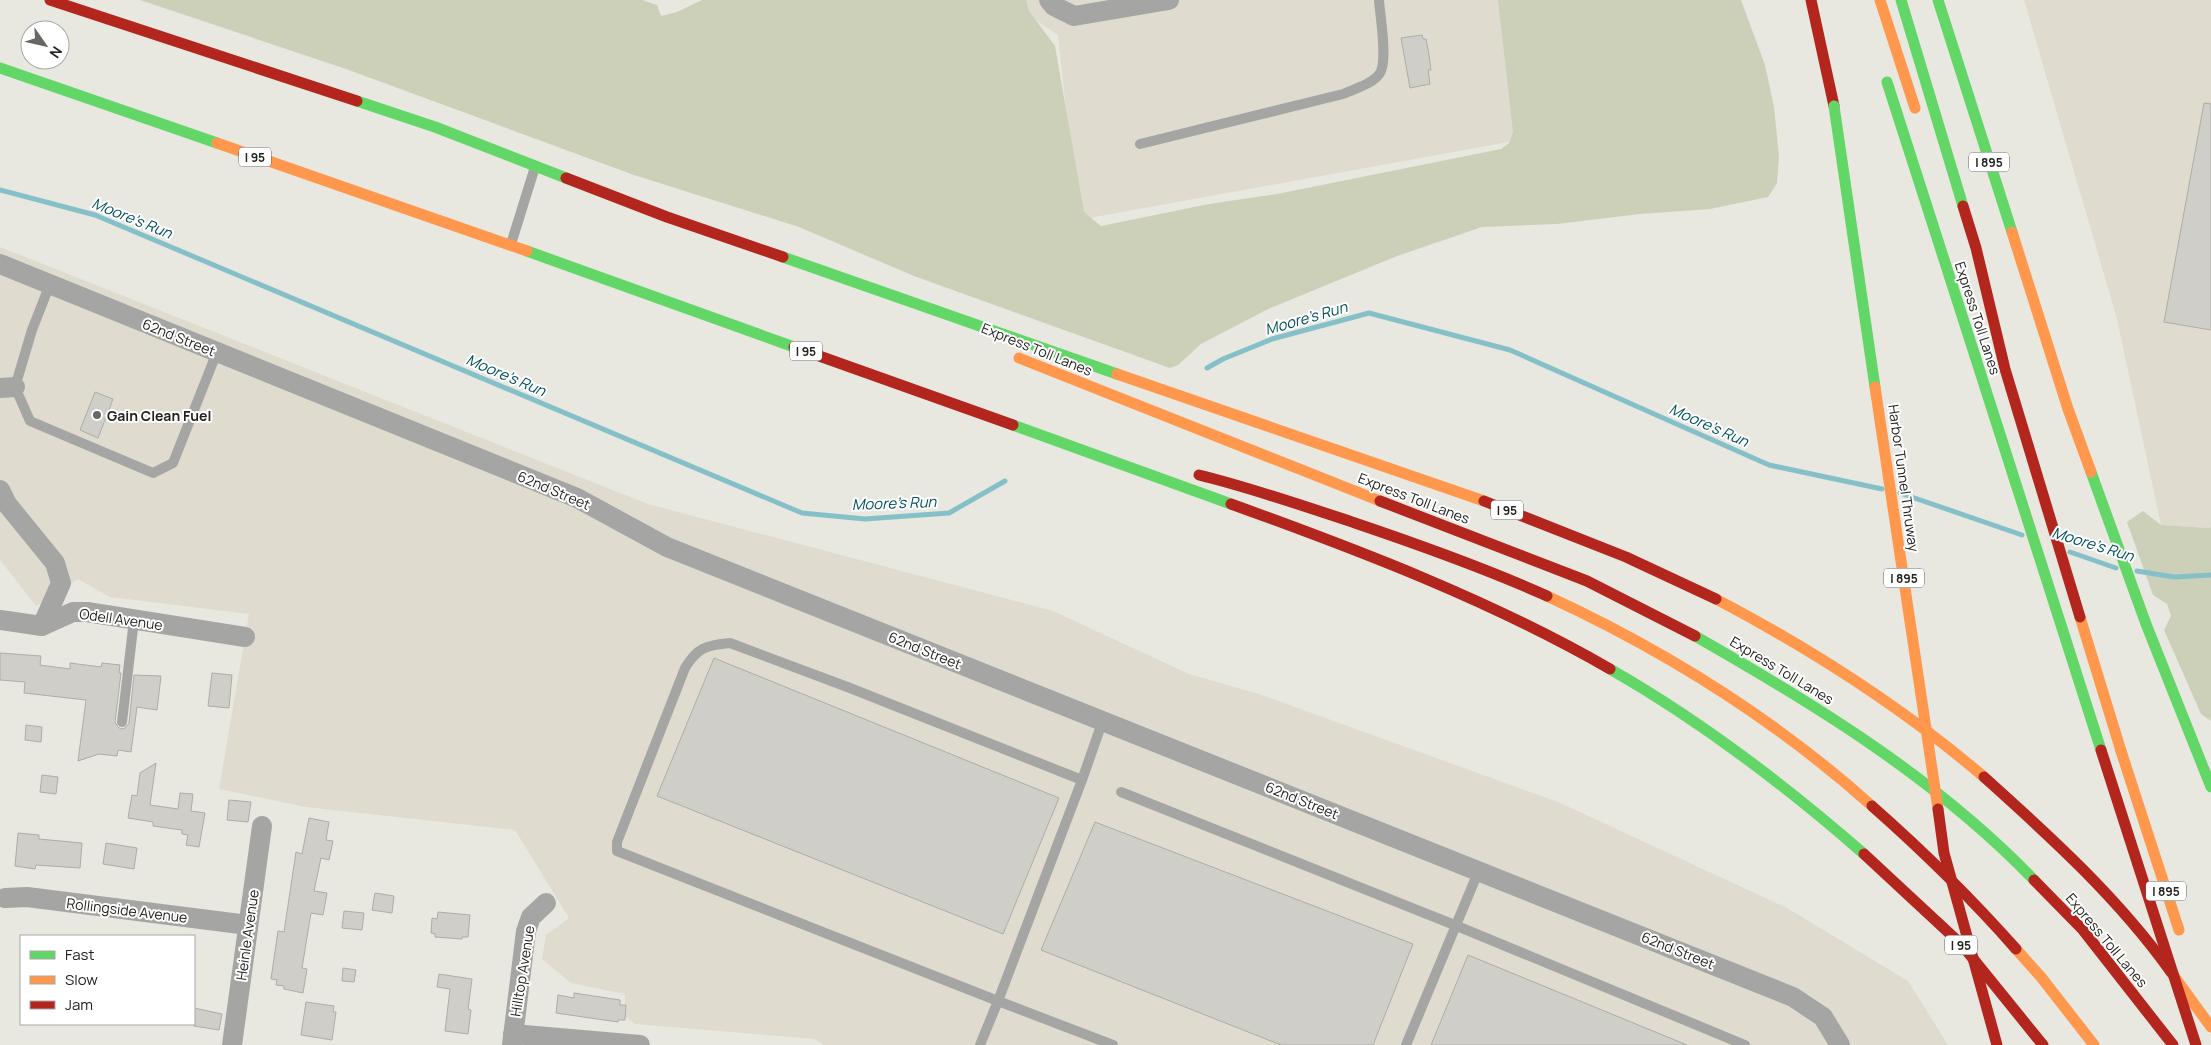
<svg xmlns="http://www.w3.org/2000/svg" width="2211" height="1045" font-family="Manrope,sans-serif">
<rect width="100%" height="100%" fill="#e8e7e0"/>
<g fill="#dfdccf">
<path d="M1022,0H1736L1514,141L1078,220L1058,35L1027,14Z"/>
<path d="M2024,0H2211V526L2209,528L2161,525L2117,319Z"/>
<path d="M0,247L648,504L1053,611L1189,674L1259,694L1558,802L1787,908L1908,981L1948,1045H824L814,1039L635,1024L625,1016V994L571,983L542,959L546,935L569,918L515,830L306,807L219,789L249,614L110,597L78,579L36,606L0,560Z"/>
</g>
<g fill="#ccd0b8">
<path d="M140,0H642L657,5L661,16L677,12L702,0H1026L1029,11L1055,46L1084,212L1101,226L1209,204L1277,194L1501,149L1509,143L1513,132L1498,0H1741L1765,65L1774,107L1779,157L1777,183L1768,197L1710,209L1640,214L1557,224L1482,227L1397,256L1266,310L1201,344L1178,365L1170,368L914,276L799,227L634,175L346,69Z"/>
<path d="M2143,511L2161,525L2209,528L2211,526V721L2201,714L2164,630L2171,616L2167,604L2153,595L2127,522Z"/>
</g>
<g fill="none" stroke-linecap="round" stroke-linejoin="round">
<g stroke="#85c0c8" stroke-width="5">
<path d="M0,190L95,215L802,513L865,519L949,513L1005,481"/>
<path d="M1207,368L1223,359L1272,339L1369,313L1510,350L1769,465L1882,489"/>
<path d="M1900,493L2022,535"/>
<path d="M2070,552L2116,568"/>
<path d="M2137,571L2174,577L2211,575"/>
</g>
</g>
<g fill="#cfcec9" stroke="#adaca6">
<path d="M1422,35L1423,39H1426L1429,55L1431,70H1428L1430,84L1410,88L1401,38Z"/>
<path d="M2204,103L2211,104V330L2164,322Z"/>
<path d="M95,392L113,399L98,438L80,430Z"/>
<path d="M0,653L41,656L40,665L70,669V663L101,667L102,663L120,665L119,673H121L115,722L118,727L121,729L125,728L129,723L134,675L161,676L157,710L137,707L131,752L118,750L117,756L99,754L78,761L86,700L24,693L25,682L0,680Z"/>
<path d="M714,658L1059,798L1003,934L657,796Z"/>
<path d="M212,673L232,675L229,708L208,706Z"/>
<path d="M26,725L42,727L41,742L25,740Z"/>
<path d="M156,763L150,805L178,809L180,793L193,794L191,811L205,813L199,847L186,845L188,835L182,834V830L153,826V822L128,818L132,795L137,796L140,773Z"/>
<path d="M42,775L58,777L56,794L40,792Z"/>
<path d="M229,800L251,802L248,822L227,820Z"/>
<path d="M309,818L329,822L326,840L333,841L329,860L321,858L314,891L327,893L323,915L311,913L302,968L307,969L303,993L284,989V986L276,985L277,980L271,979L278,931L284,932L296,852L302,854Z"/>
<path d="M1095,822L1413,944L1373,1045H1281L1041,950Z"/>
<path d="M18,833L39,835V839L82,843L80,868L36,865L35,869L15,866Z"/>
<path d="M106,843L137,848L134,869L103,864Z"/>
<path d="M375,893L394,896L392,913L372,910Z"/>
<path d="M344,911L364,913L362,930L342,928Z"/>
<path d="M438,912L470,915L468,937H462V939L435,937V934L431,933L432,918L437,919Z"/>
<path d="M1468,955L1687,1045H1431Z"/>
<path d="M343,968L356,970L354,982L342,981Z"/>
<path d="M439,974L472,979L468,1009L471,1010L468,1034L445,1031L450,989L437,987Z"/>
<path d="M574,993L620,1000V1005H626L625,1020H618V1022L556,1013L558,995L574,998Z"/>
<path d="M306,1002L334,1006L333,1012H336L332,1040L301,1035Z"/>
<path d="M194,1008L222,1014L219,1030L194,1026Z"/>
</g>
<g fill="none" stroke-linecap="round" stroke-linejoin="round">
<g stroke="#a5a6a4" stroke-width="10">
<path d="M1140,144L1343,94C1354,89 1373,84 1380,73C1388,60 1380,16 1379,0"/>
<path d="M511,244L535,167"/>
<path d="M50,284L32,330L15,387L30,421L153,473L173,463L217,352"/>
<path d="M122,722L134,620"/>
<path d="M1082,780L850,688L730,643C706,645 697,648 685,668L617,842V851L998,1001L1082,780L1103,720"/>
<path d="M1121,792L1457,926L1745,1045"/>
<path d="M980,1045L998,1001L1113,1045"/>
<path d="M1406,1045L1479,870"/>
</g>
<g stroke="#a5a6a4" stroke-width="20">
<path d="M1049,0L1054,6L1074,16L1169,0"/>
<path d="M0,264L577,498L667,547L1793,997L1823,1017L1840,1045"/>
<path d="M0,388L15,387"/>
<path d="M0,490L7,504L55,563L61,583L42,626"/>
<path d="M0,620L42,626L73,612H87L245,637"/>
<path d="M5,898L27,897L248,925"/>
<path d="M513,1034L640,1045"/>
<path d="M232,1045L262,826"/>
<path d="M512,1045L526,931L531,917L546,903"/>
</g>
<g stroke="#63d668" stroke-width="11">
<path d="M1901,0L1963,206"/>
<path d="M1938,0L2012,232"/>
<path d="M0,68L217,143"/>
<path d="M1887,82L1975,356"/>
<path d="M357,101L435,127L566,178"/>
<path d="M527,251L794,347"/>
<path d="M783,257L1117,374"/>
<path d="M1013,425L1231,504"/>
<path d="M2091,472L2146,624L2211,787"/>
<path d="M1695,636C1816,705 1937,779 2034,880"/>
<path d="M1610,669C1701,721 1785,785 1864,854"/>
</g>
<g stroke="#ff974d" stroke-width="11">
<path d="M1880,0L1915,108"/>
<path d="M217,143L527,251"/>
<path d="M2012,232L2068,409L2091,472"/>
<path d="M1019,358L1380,501"/>
<path d="M1117,374L1484,501"/>
<path d="M1547,596C1664,650 1776,720 1872,806"/>
<path d="M1716,599C1811,649 1902,707 1984,777"/>
<path d="M2080,617L2121,751"/>
<path d="M2016,949L2041,977L2094,1045"/>
<path d="M2171,972L2211,1027"/>
</g>
<g stroke="#b3261e" stroke-width="11">
<path d="M50,0L357,101"/>
<path d="M1811,0L1834,106"/>
<path d="M566,178L667,217L783,257"/>
<path d="M1963,206L1976,248L2005,369L2080,617"/>
<path d="M794,347L1013,425"/>
<path d="M1199,475C1252,488 1304,506 1355,523C1420,545 1485,568 1547,596"/>
<path d="M1380,501L1587,581L1695,636"/>
<path d="M1484,501L1626,557L1716,599"/>
<path d="M1231,504C1361,551 1490,600 1610,669"/>
<path d="M1984,777C2051,837 2119,899 2171,972"/>
<path d="M1872,806C1923,851 1971,898 2016,949"/>
<path d="M1864,854L1962,945L2043,1045"/>
<path d="M2034,880L2083,930L2173,1045"/>
</g>
<g stroke="#63d668" stroke-width="11">
<path d="M1834,106L1875,387"/>
<path d="M1975,356L2101,750"/>
</g>
<g stroke="#ff974d" stroke-width="11">
<path d="M1875,387L1938,809"/>
<path d="M2121,751L2179,930"/>
</g>
<g stroke="#b3261e" stroke-width="11">
<path d="M2101,750L2196,1045"/>
<path d="M1938,809L1944,853L1997,1045"/>
</g>
</g>
<circle fill="#686762" stroke="#fff" stroke-width="2" cx="97" cy="415" r="5"/>
<g text-anchor="middle" dominant-baseline="central" stroke-width="4" stroke-linejoin="round" paint-order="stroke">
<g fill="#fff" stroke="#656462" stroke-width="1">
<rect x="239" y="147.5" width="32" height="19" rx="4"/>
<rect x="1969" y="152.5" width="40" height="19" rx="4"/>
<rect x="790" y="341.5" width="32" height="19" rx="4"/>
<rect x="1491" y="500.5" width="32" height="19" rx="4"/>
<rect x="1884" y="568.5" width="40" height="19" rx="4"/>
<rect x="2146" y="881.5" width="40" height="19" rx="4"/>
<rect x="1945" y="935.5" width="32" height="19" rx="4"/>
</g>
<g font-size="12" font-weight="bold" fill="#23221e">
<text x="255" y="157">I 95</text>
<text x="1989" y="162">I 895</text>
<text x="806" y="351">I 95</text>
<text x="1507" y="510">I 95</text>
<text x="1904" y="578">I 895</text>
<text x="2166" y="891">I 895</text>
<text x="1961" y="945">I 95</text>
</g>
<g font-size="14" fill="#23221e" stroke="#fff">
<text transform="translate(1978 318) rotate(72)">Express Toll Lanes</text>
<text transform="translate(179 337) rotate(22)">62nd Street</text>
<text transform="translate(1037 349) rotate(22)">Express Toll Lanes</text>
<text transform="translate(1904 478) rotate(82)">Harbor Tunnel Thruway</text>
<text transform="translate(554 490) rotate(23)">62nd Street</text>
<text transform="translate(1414 498) rotate(21)">Express Toll Lanes</text>
<text transform="translate(121 619) rotate(8)">Odell Avenue</text>
<text transform="translate(925 650) rotate(22)">62nd Street</text>
<text transform="translate(1782 670) rotate(31)">Express Toll Lanes</text>
<text transform="translate(1302 800) rotate(22)">62nd Street</text>
<text transform="translate(127 910) rotate(7)">Rollingside Avenue</text>
<text transform="translate(247 935) rotate(-82)">Heinle Avenue</text>
<text transform="translate(2107 940) rotate(50)">Express Toll Lanes</text>
<text transform="translate(1678 950) rotate(22)">62nd Street</text>
<text transform="translate(522 971) rotate(-81)">Hilltop Avenue</text>
</g>
<g font-size="14" font-weight="bold" fill="#23221e" stroke="#fff" text-anchor="start">
<text x="107" y="415">Gain Clean Fuel</text>
</g>
<g font-size="15" font-style="italic" fill="#01505b" stroke="#fff">
<text transform="translate(132 218) rotate(22)">Moore's Run</text>
<text transform="translate(1306 318) rotate(-16)">Moore's Run</text>
<text transform="translate(506 375) rotate(23)">Moore's Run</text>
<text transform="translate(1709 425) rotate(24)">Moore's Run</text>
<text transform="translate(894 503) rotate(-2)">Moore's Run</text>
<text transform="translate(2093 544) rotate(17)">Moore's Run</text>
</g>
</g>
<rect x="20" y="935" width="175" height="90" fill="#ffffff" stroke="#a7a7a5"/>
<rect x="30" y="951" width="25" height="8" fill="#63d668" stroke="#a7a7a5"/>
<text x="65" y="960" font-size="15" fill="#23221e">Fast</text>
<rect x="30" y="976" width="25" height="8" fill="#ff974d" stroke="#a7a7a5"/>
<text x="65" y="985" font-size="15" fill="#23221e">Slow</text>
<rect x="30" y="1001" width="25" height="8" fill="#b3261e" stroke="#a7a7a5"/>
<text x="65" y="1010" font-size="15" fill="#23221e">Jam</text>
<g transform="translate(45 45) rotate(124)"><circle r="24" fill="#ffffff" stroke="#a7a7a5"/>
<path d="M0-4L9 19L0 12L-9 19Z" fill="#686762"/>
<text y="-8" font-size="14" font-weight="bold" text-anchor="middle" fill="#23221e">N</text>
</g>
</svg>
